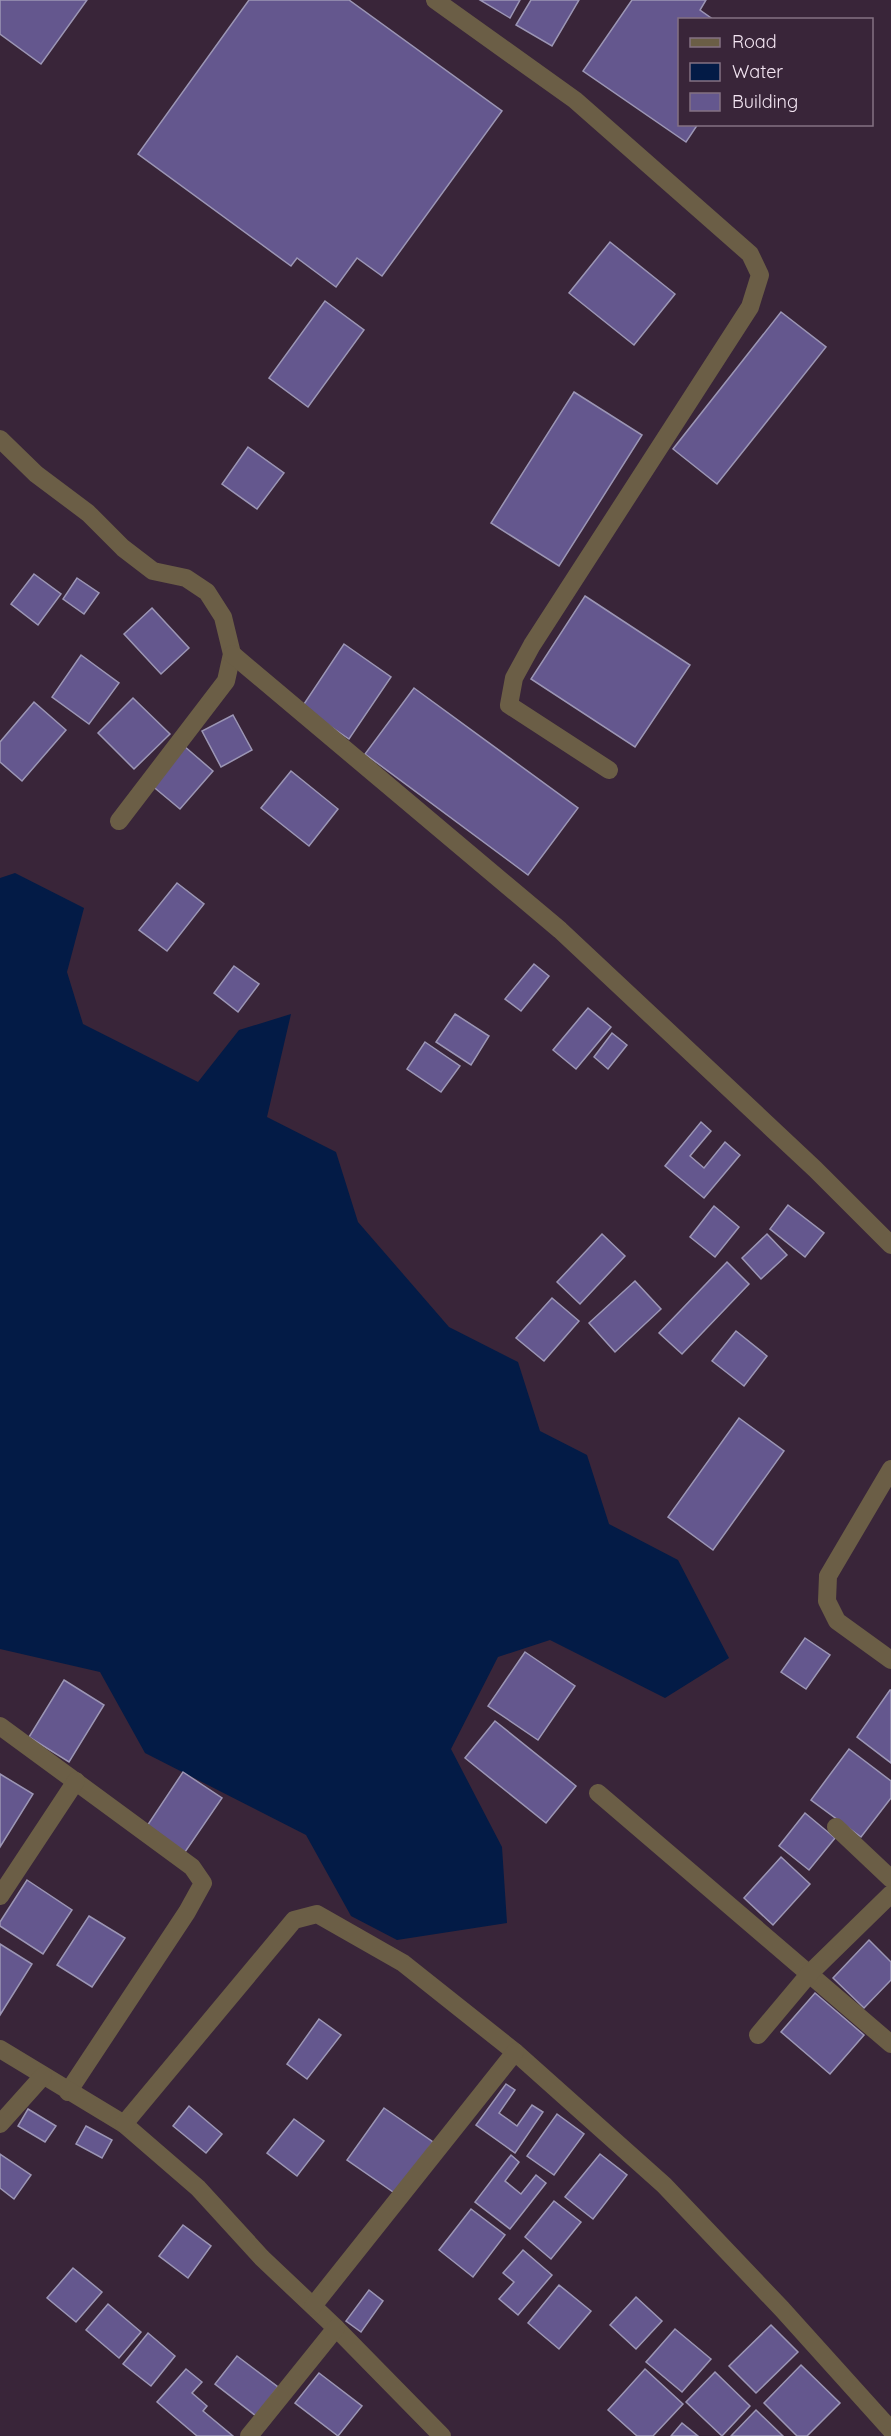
<svg xmlns="http://www.w3.org/2000/svg" width="891" height="2436" font-family="Quicksand,sans-serif">
<rect width="100%" height="100%" fill="#392539"/>
<path fill="#031b46" d="M15,873L84,908L67,972L83,1024L198,1082L239,1030L291,1014L267,1117L336,1152L358,1222L449,1327L518,1362L540,1431L587,1455L609,1524L678,1560L729,1658L665,1698L550,1640L498,1657L451,1749L502,1847L507,1923L397,1940L351,1916L306,1835L145,1753L100,1672L0,1649V878Z"/>
<g fill="#64578e" stroke="#9c96b5" stroke-width="1.5">
<path d="M0,0H87L41,64L0,34Z"/>
<path d="M249,0H349L502,111L382,276L357,258L336,287L297,258L291,266L138,154Z"/>
<path d="M480,0H520L510,18Z"/>
<path d="M531,0H579L552,46L516,25Z"/>
<path d="M632,0H706L700,10L714,20H680V124H698L686,142L583,71Z"/>
<path d="M610,242L675,294L634,345L569,293Z"/>
<path d="M325,301L364,330L308,407L269,378Z"/>
<path d="M781,312L826,347L717,484L673,449Z"/>
<path d="M574,392L642,435L559,566L491,523Z"/>
<path d="M248,447L284,473L257,509L222,484Z"/>
<path d="M34,574L61,594L38,625L11,604Z"/>
<path d="M77,578L99,593L84,614L63,599Z"/>
<path d="M585,596L690,665L635,747L531,679Z"/>
<path d="M152,608L189,648L161,674L124,634Z"/>
<path d="M344,644L391,677L349,739L302,707Z"/>
<path d="M81,655L119,683L89,724L52,697Z"/>
<path d="M414,688L578,808L528,875L365,754Z"/>
<path d="M133,698L170,734L134,769L98,733Z"/>
<path d="M34,702L66,730L22,781L0,762V742Z"/>
<path d="M233,715L252,750L221,767L202,731Z"/>
<path d="M184,746L213,771L180,809L150,784Z"/>
<path d="M291,771L338,809L309,846L261,808Z"/>
<path d="M177,883L204,904L167,951L139,930Z"/>
<path d="M534,964L549,976L521,1011L505,999Z"/>
<path d="M234,966L259,984L238,1012L214,993Z"/>
<path d="M588,1008L611,1027L576,1069L553,1050Z"/>
<path d="M455,1014L489,1036L471,1065L436,1042Z"/>
<path d="M612,1033L627,1045L608,1069L594,1057Z"/>
<path d="M425,1042L460,1066L441,1092L407,1069Z"/>
<path d="M701,1122L711,1131L690,1156L704,1168L725,1142L740,1155L704,1198L665,1166Z"/>
<path d="M788,1205L824,1233L805,1257L770,1229Z"/>
<path d="M714,1206L739,1227L715,1257L690,1237Z"/>
<path d="M602,1234L625,1256L580,1304L557,1282Z"/>
<path d="M767,1234L787,1255L761,1279L742,1258Z"/>
<path d="M727,1262L749,1284L682,1354L659,1333Z"/>
<path d="M635,1281L661,1309L615,1352L589,1323Z"/>
<path d="M552,1298L579,1321L544,1361L516,1338Z"/>
<path d="M736,1331L767,1356L744,1386L712,1361Z"/>
<path d="M739,1418L784,1451L713,1550L668,1517Z"/>
<path d="M805,1638L830,1655L806,1689L781,1672Z"/>
<path d="M525,1652L575,1686L538,1740L488,1706Z"/>
<path d="M64,1680L104,1705L69,1762L29,1737Z"/>
<path d="M890,1690H891V1763L857,1737Z"/>
<path d="M495,1721L576,1786L546,1823L465,1758Z"/>
<path d="M849,1749L891,1781V1798L861,1837L811,1800Z"/>
<path d="M183,1772L222,1798L185,1852L147,1826Z"/>
<path d="M0,1774L33,1794L0,1847Z"/>
<path d="M805,1813L835,1838L809,1870L779,1846Z"/>
<path d="M781,1857L810,1884L773,1925L744,1898Z"/>
<path d="M27,1880L72,1910L43,1954L0,1926V1922Z"/>
<path d="M89,1916L125,1938L92,1987L57,1965Z"/>
<path d="M869,1940L891,1962V1980L864,2008L833,1978Z"/>
<path d="M0,1944L32,1964L0,2015Z"/>
<path d="M815,1993L864,2035L830,2074L781,2032Z"/>
<path d="M319,2019L341,2035L307,2079L287,2064Z"/>
<path d="M506,2084L515,2090L499,2113L517,2126L532,2105L543,2112L515,2153L476,2125Z"/>
<path d="M189,2106L222,2134L206,2153L173,2126Z"/>
<path d="M384,2108L433,2142L396,2194L347,2160Z"/>
<path d="M28,2109L56,2126L45,2142L18,2126Z"/>
<path d="M557,2114L584,2134L554,2175L527,2156Z"/>
<path d="M294,2119L324,2141L297,2176L267,2153Z"/>
<path d="M86,2126L112,2140L102,2158L76,2144Z"/>
<path d="M0,2154L31,2175L14,2199L0,2188Z"/>
<path d="M600,2154L627,2175L593,2219L565,2197Z"/>
<path d="M511,2155L519,2162L505,2181L521,2194L536,2175L546,2183L510,2229L475,2202Z"/>
<path d="M554,2201L581,2222L551,2259L525,2237Z"/>
<path d="M471,2209L505,2235L473,2277L439,2250Z"/>
<path d="M183,2225L211,2246L188,2278L159,2256Z"/>
<path d="M523,2250L552,2275L518,2315L499,2299L514,2282L503,2273Z"/>
<path d="M73,2268L102,2292L76,2322L47,2298Z"/>
<path d="M559,2285L591,2311L559,2349L528,2323Z"/>
<path d="M369,2290L383,2301L361,2332L346,2321Z"/>
<path d="M636,2297L662,2321L636,2349L610,2325Z"/>
<path d="M108,2304L141,2332L119,2358L86,2330Z"/>
<path d="M771,2325L798,2352L756,2393L729,2366Z"/>
<path d="M675,2329L711,2359L682,2392L646,2362Z"/>
<path d="M148,2333L175,2356L151,2386L123,2364Z"/>
<path d="M237,2356L278,2387L256,2416L215,2384Z"/>
<path d="M801,2365L840,2403L807,2436H797L764,2403Z"/>
<path d="M186,2369L202,2382L192,2393L207,2406L203,2411L233,2436H197L157,2402Z"/>
<path d="M645,2369L683,2404L653,2436H637L608,2410Z"/>
<path d="M715,2372L750,2406L722,2436L686,2402Z"/>
<path d="M319,2373L362,2406L338,2436L295,2403Z"/>
<path d="M756,2410L783,2436H731Z"/>
<path d="M682,2423L698,2436H671Z"/>
</g>
<g fill="none" stroke-linecap="round" stroke-linejoin="round">
<g stroke="#6b5e46" stroke-width="18">
<path d="M435,0L575,100L750,254L760,275L750,307L532,645L514,678L509,705L609,770"/>
<path d="M0,439L36,474L88,513L123,548L153,571L186,578L207,592L223,617L232,654L226,681L119,821"/>
<path d="M232,654L560,930L815,1169L891,1245"/>
<path d="M891,1469L828,1576L827,1601L837,1621L891,1660"/>
<path d="M0,1726L192,1867L203,1883L187,1912L68,2092"/>
<path d="M598,1793L891,2044"/>
<path d="M836,1827L891,1879"/>
<path d="M0,1896L76,1781"/>
<path d="M758,2035L810,1973L891,1894"/>
<path d="M0,2049L124,2124L198,2188L262,2258L336,2328L442,2436"/>
<path d="M0,2124L43,2076"/>
<path d="M124,2124L294,1920L317,1914L403,1963L515,2052L664,2185L782,2309L891,2430"/>
<path d="M313,2306L515,2052"/>
<path d="M249,2436L336,2328"/>
</g>
</g>
<rect x="678" y="18" width="195" height="108" fill="#392539" stroke="#847283" stroke-width="1.5"/>
<rect x="690" y="38" width="30" height="9" fill="#6b5e46" stroke="#847283" stroke-width="1.5"/>
<text x="732" y="48" font-size="18" fill="#f4e6f3">Road</text>
<rect x="690" y="63" width="30" height="18" fill="#031b46" stroke="#847283" stroke-width="1.5"/>
<text x="732" y="78" font-size="18" fill="#f4e6f3">Water</text>
<rect x="690" y="93" width="30" height="18" fill="#64578e" stroke="#847283" stroke-width="1.5"/>
<text x="732" y="108" font-size="18" fill="#f4e6f3">Building</text>
</svg>
